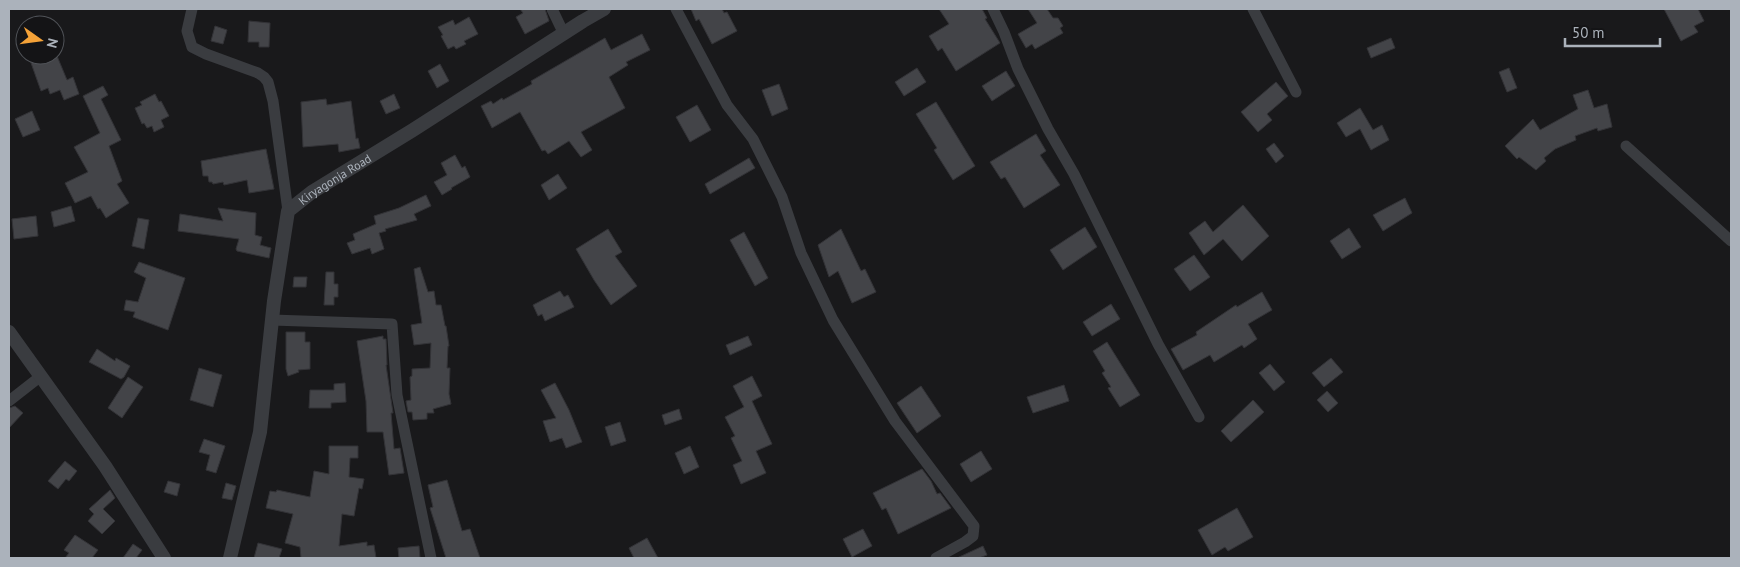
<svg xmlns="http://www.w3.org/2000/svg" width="1740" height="567" font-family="'PT Sans',sans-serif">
<rect width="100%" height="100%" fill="#19191b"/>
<g fill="#434448" stroke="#333337">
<path d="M520,9H545L549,21L525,34L516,17L523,13Z"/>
<path d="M691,9H722L724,13L727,12L737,31L712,44L699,19L696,21Z"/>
<path d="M939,9H982L987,18L985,19L1000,43L956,71L942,48L938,51L929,36L949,24Z"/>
<path d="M1028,9H1047L1053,18H1058L1063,26L1060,28L1063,33L1035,49L1032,44L1026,48L1018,34L1037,23Z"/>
<path d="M1664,9H1698L1704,21L1694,26L1698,32L1681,41Z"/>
<path d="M469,17L478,34L464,41L466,44L456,49L454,46L448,49L441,36L443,35L438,27L453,20L455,25Z"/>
<path d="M249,21L270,23L269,47H259V42H248Z"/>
<path d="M215,26L227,30L223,44L211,41Z"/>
<path d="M642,34L650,50L626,62L628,65L609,77L625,108L581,132L592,150L581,157L569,141L548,154L545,150L542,151L520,112L492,128L481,106L491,101L493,104L502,98L503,100L532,84L531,81L605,38L611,50Z"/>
<path d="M1391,38L1395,48L1371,58L1367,48Z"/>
<path d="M42,55H47L49,59L57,56L67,80L73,77L79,94L64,100L60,90L50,94L48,88L41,91L30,60Z"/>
<path d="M440,64L449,81L437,88L428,71Z"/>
<path d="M917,68L926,82L904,96L895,82Z"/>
<path d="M1509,68L1517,88L1507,92L1499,72Z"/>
<path d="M1006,71L1015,86L992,101L982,86Z"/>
<path d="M1276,82L1288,96L1267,114L1272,120L1258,132L1241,112Z"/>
<path d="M779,84L788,109L772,116L762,90Z"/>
<path d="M103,86L108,95L101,99L121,140L109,146L122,181L117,184L129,203L106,218L100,208L98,209L91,196L75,203L65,183L88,172L74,147L100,133L83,96Z"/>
<path d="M1588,90L1594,108L1607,104L1612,127L1598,131L1597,128L1575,136L1576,140L1555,149L1544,158L1546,161L1536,170L1519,157L1517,159L1505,146L1533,119L1540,130L1578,109L1573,95Z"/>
<path d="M155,94L159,102L161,101L169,116L161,120L164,127L154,132L152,126L147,128L144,123L142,124L135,108L142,105L140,102Z"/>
<path d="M394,94L400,108L386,114L380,101Z"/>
<path d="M326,99L327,105L351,101L356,139L358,138L360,148L339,152L338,144L303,147L301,102Z"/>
<path d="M936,102L975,166L953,180L934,150L937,148L916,114Z"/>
<path d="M697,105L711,130L690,142L676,117Z"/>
<path d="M1360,108L1373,130L1382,125L1389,140L1371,150L1360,129L1346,137L1337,123Z"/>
<path d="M32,111L40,130L23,137L15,119Z"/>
<path d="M1036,134L1046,151L1040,155L1060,185L1024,208L1005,177L1001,179L990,162Z"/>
<path d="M1274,143L1284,156L1276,163L1266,149Z"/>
<path d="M266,149L274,189L249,193L247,180L224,185L223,182L213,184L212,182H209L208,176H203L201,161Z"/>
<path d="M455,155L462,168L465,166L470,177L451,188L452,189L442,195L434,182L447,175L441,163Z"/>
<path d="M749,158L755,168L710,194L705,184Z"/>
<path d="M558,174L567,188L549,200L541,185Z"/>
<path d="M426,195L431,206L414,214L417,220L385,229L386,231L379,233L384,249L372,254L370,248L352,254L347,243L355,240L353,234L376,224L374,216L399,208Z"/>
<path d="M1405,198L1412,213L1383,231L1373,215Z"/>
<path d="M1243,205L1269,236L1242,261L1223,239L1204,255L1189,233L1205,221L1213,232Z"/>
<path d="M71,206L75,221L54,227L51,212Z"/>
<path d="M218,208L256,213L255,235L262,237L260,245L271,248L269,258L237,251L236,249L239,239L178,231L180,214L223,221Z"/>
<path d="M36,216L38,236L14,239L12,219Z"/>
<path d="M138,218L149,220L144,249L132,246Z"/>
<path d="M1085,227L1097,247L1063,270L1050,250Z"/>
<path d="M1349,228L1361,247L1342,259L1330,241Z"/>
<path d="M608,229L622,252L615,256L637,286L611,305L594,280L576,249Z"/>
<path d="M841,229L861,271L865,269L876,292L852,303L838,271L829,277L818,245Z"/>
<path d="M744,232L768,278L755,286L730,240Z"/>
<path d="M1194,255L1210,277L1190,291L1174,269Z"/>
<path d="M139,262L185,278L168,330L133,317L135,312L124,310L126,300L138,302L146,278L134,272Z"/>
<path d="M420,267L428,292L434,291L436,305H441L445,326H446L449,346H448L447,368H450L449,394L451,404L433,409L434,413H427V419L413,420L412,412H408L406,401L411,400L410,377L412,376V369L430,368L431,343L414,345L411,325L422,323L414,269Z"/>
<path d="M326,272H334V284H338V297H334V305H324Z"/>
<path d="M294,277H307L306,287H293Z"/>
<path d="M560,291L564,297L568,295L574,307L545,321L542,314L538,316L533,305Z"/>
<path d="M1262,292L1272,310L1248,324L1257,339L1244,348L1242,345L1214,362L1210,355L1183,370L1171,349L1197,335L1196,332L1236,305L1237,307Z"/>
<path d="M1111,304L1120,319L1092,336L1083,322Z"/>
<path d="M286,332H305V342H310V369L298,370L299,372L288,376L286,369Z"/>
<path d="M383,336V339H386L387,365H386L393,413H391L394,449L400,448L404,473L389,475L383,432H367L366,401L357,341Z"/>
<path d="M748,336L752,345L730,355L726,345Z"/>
<path d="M1107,342L1140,395L1120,407L1108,388L1111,387L1102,373L1105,371L1093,351Z"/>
<path d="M97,349L115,361L116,358L130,366L124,377L121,379L89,362Z"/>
<path d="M1331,358L1343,372L1324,387L1312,373Z"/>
<path d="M1270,364L1285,382L1274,391L1259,373Z"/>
<path d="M199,368L222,375L213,407L190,400Z"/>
<path d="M752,376L762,396L752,401L772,444L756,451L766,473L741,484L733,465L742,461L731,438L735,436L725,417L744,407L733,386Z"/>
<path d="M128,377L143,387L122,418L108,408Z"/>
<path d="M345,383L346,402L331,403V408H309L310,390H334V384Z"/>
<path d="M555,383L569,410L582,442L566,448L562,438L550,442L543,421L556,418L541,390Z"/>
<path d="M1064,385L1069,401L1033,413L1027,397Z"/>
<path d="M921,386L941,416L917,433L897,403Z"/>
<path d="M1327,391L1338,403L1328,412L1317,400Z"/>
<path d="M1253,400L1264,412L1231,442L1221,431Z"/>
<path d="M15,406L23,413L9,428V408Z"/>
<path d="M679,409L682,419L665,425L662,415Z"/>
<path d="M620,422L626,441L611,446L605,427Z"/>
<path d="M204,439L225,446L216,473L206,470L210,455L199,452Z"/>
<path d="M329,446H358V458H350L349,477L364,479L362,489L359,488L354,516L342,514L339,546L367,542V546L374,545L376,558H301L300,547L285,543L293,514L266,508L270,491L276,492L277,490L310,497L314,471L329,474Z"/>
<path d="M690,446L699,467L684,474L675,453Z"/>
<path d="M981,451L992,469L971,482L960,464Z"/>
<path d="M65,461L77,471L69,481L66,479L58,489L48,481Z"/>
<path d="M922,469L931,481L937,494L940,493L951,508L898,534L886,508L882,510L873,493Z"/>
<path d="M447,480L462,531L470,529L480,558H446L430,508L433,507L428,485Z"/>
<path d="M168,481L180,484L177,496L164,492Z"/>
<path d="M226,483L236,486L232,500L222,498Z"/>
<path d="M110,490L115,498L103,509L115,521L102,534L88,521L94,514L89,509Z"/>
<path d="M1237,508L1253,537L1228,551L1225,547L1212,555L1198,530Z"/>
<path d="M863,529L872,546L852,557L843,539Z"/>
<path d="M75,535L98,550L92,558H65L69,553L64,550Z"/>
<path d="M647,538L658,558H634L629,548Z"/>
<path d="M258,543L282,549L279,558H254Z"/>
<path d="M133,544L142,550L136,558H123Z"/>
<path d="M419,546L420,558H399L398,548Z"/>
<path d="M983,546L987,555L979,558H957Z"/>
</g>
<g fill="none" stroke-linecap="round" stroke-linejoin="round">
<g stroke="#3a3c40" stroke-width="11">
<path d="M192,9L187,31L192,47L206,54L258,73L264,77L268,82L273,101L288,211"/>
<path d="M552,9L564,34"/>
<path d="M676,9L727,105L753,139L782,197L801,253L833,320L895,421L974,526L973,536L965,542L936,558"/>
<path d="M993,9L1004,32L1018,69L1048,129L1074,174L1158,344L1199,417"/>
<path d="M1253,9L1296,92"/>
<path d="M1626,146L1731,241"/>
<path d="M272,320L392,324L397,395L431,558"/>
<path d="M9,401L41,376"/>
</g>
<g stroke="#3a3c40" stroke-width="14">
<path d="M9,332L105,466L164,558"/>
<path id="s1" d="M230,558L260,432L274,301L288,211L312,192L413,130L583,21L604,9"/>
</g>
</g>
<g text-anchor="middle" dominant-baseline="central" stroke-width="4" stroke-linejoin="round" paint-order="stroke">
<g font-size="12" fill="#abb2bb" stroke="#141416">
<text stroke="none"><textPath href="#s1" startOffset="409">Kiryagonja Road</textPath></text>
</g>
</g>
<rect width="1740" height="567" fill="none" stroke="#abb2bb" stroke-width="20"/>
<g transform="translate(40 40) rotate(104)"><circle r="24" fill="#141416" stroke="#505358"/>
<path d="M0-4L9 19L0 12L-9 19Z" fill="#f4a238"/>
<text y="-8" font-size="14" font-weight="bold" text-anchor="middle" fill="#abb2bb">N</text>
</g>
<path d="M1565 38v8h95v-8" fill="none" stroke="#abb2bb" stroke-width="2.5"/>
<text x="1572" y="38" font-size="15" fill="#abb2bb" stroke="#141416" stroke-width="4" paint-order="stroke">50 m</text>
</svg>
